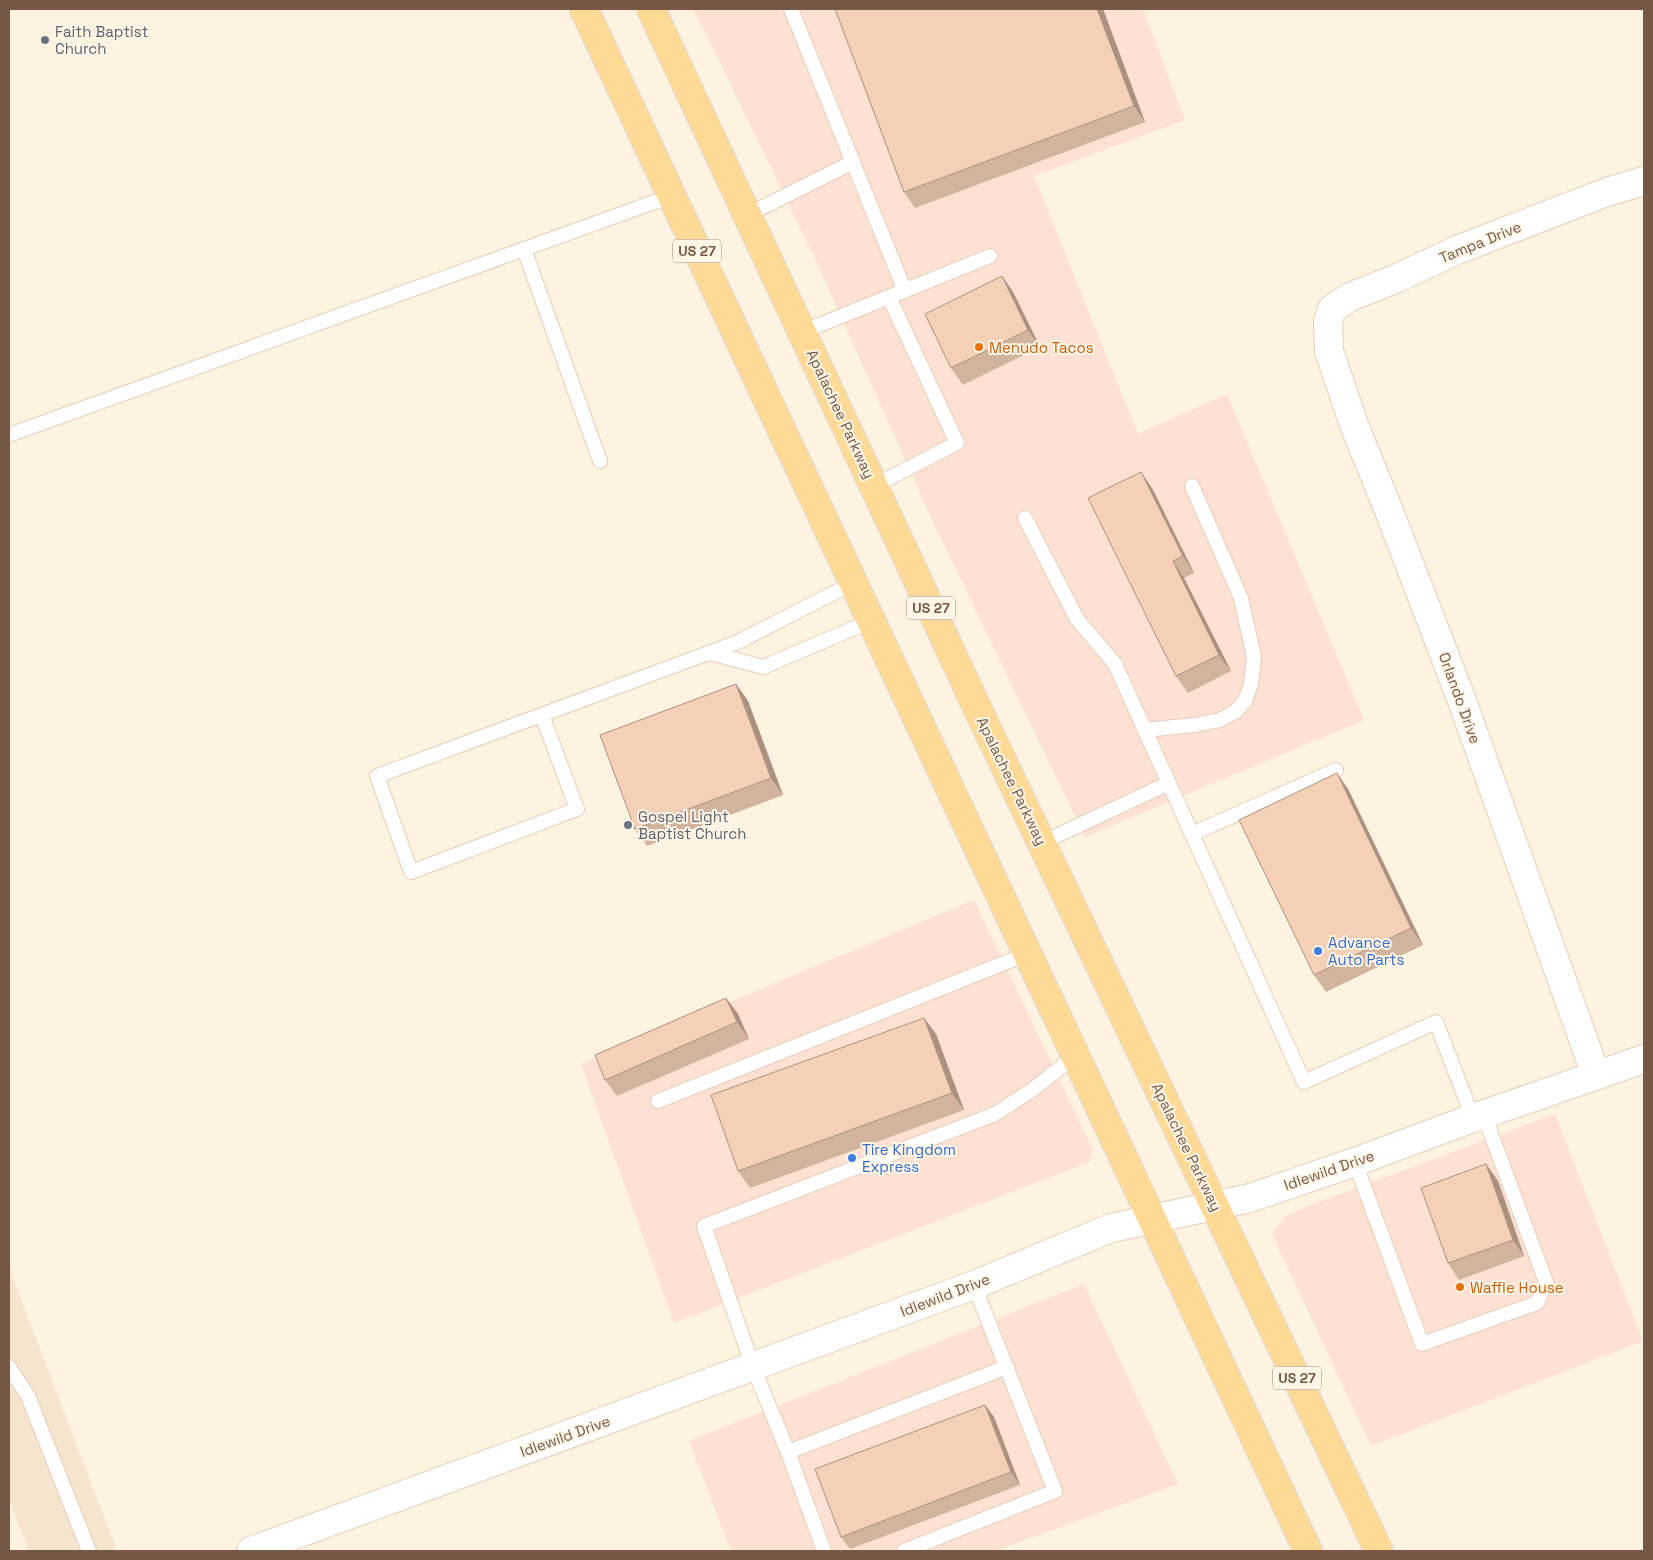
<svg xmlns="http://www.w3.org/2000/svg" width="1653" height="1560" font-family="'Space Grotesk',sans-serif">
<rect width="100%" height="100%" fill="#fdf3e0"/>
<path fill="#f5e4ce" d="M9,1268L117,1551H29L9,1499Z"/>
<g fill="#fee1d3">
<path d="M694,9H1143L1185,120L1034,176L1138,434L1227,394L1364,720L1085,837L935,526L815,259Z"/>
<path d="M974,900L1093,1150L1089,1162L674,1323L581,1064Z"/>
<path d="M1555,1114L1643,1341L1371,1446L1272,1234L1286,1216L1308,1206Z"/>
<path d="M1084,1284L1178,1484L995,1551H731L689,1441Z"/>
</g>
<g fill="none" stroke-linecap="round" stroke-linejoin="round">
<g stroke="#e2cfbc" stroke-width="16">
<g id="lane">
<path d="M791,9L905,291"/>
<path d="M747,215L853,162"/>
<path d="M524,249L600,461"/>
<path d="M802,332L990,256"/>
<path d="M9,435L671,196"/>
<path d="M874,486L957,443L889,297"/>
<path d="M1025,518L1077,619L1115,664L1304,1082L1436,1022L1473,1118"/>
<path d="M710,653L763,667L871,621"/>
<path d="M542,715L577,809L411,872L377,776L738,642L853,583"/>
<path d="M1144,730L1195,725L1220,720L1236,711L1245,701L1251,684L1254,657L1241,598L1192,486"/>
<path d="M1192,834L1336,770"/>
<path d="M1041,843L1169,783"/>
<path d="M658,1101L1027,954"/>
<path d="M1355,1162L1422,1344L1537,1303L1546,1282L1484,1115"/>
<path d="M9,1367L28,1396L89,1551"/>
<path d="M788,1452L1007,1367"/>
<path d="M824,1551L788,1452L753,1367L704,1226L995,1114L1032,1090L1075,1056"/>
<path d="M904,1551L1055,1491L974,1285"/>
</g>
</g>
<g stroke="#e2cfbc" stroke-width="30">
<g id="street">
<path d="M1596,1075L1461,698L1389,511L1354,425L1329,351L1328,321L1332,309L1350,297L1395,279L1457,250L1607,192L1644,181"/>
<path d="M251,1551L974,1285L1111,1228L1250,1198L1355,1162L1473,1118L1644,1059"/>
</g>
</g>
<g stroke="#ded7d3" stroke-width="30">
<g id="primary">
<path d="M584,9L1308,1551"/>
<path d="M651,9L981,716L1379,1551"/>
</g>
</g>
<use href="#lane" stroke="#fff" stroke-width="14"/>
<use href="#street" stroke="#fff" stroke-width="28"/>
<use href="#primary" stroke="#ffda96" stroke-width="28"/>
</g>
<g fill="#d2b39d">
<path d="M835,9H1103L1145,122L915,208L904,192Z"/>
<path d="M1002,276L1013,292L1040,347L963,385L951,368Z"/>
<path d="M1152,488L1194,573L1184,578L1231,671L1188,693L1176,676Z"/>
<path d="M736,684L748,701L783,795L647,846L635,829Z"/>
<path d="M1348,789L1423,945L1326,992L1314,975Z"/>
<path d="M726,998L738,1014L749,1039L617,1096L605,1080Z"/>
<path d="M936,1034L964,1110L750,1188L738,1171Z"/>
<path d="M1486,1164L1498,1181L1524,1256L1459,1280L1448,1263Z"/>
<path d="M985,1405L994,1417L1020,1485L850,1549L841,1537Z"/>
</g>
<g fill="#ab9280">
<path d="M1097,9H1103L1145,122L1134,106Z"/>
<path d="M1002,276L1013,292L1040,347L1028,330Z"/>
<path d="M1141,472L1152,488L1194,573L1183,556Z"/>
<path d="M1173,561L1184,578L1231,671L1219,655Z"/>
<path d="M736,684L748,701L783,795L771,778Z"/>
<path d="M1337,773L1348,789L1423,945L1411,928Z"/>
<path d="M726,998L738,1014L749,1039L737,1022Z"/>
<path d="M924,1018L936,1034L964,1110L952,1093Z"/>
<path d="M1486,1164L1498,1181L1524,1256L1513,1240Z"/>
<path d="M985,1405L994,1417L1020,1485L1011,1472Z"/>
</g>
<g fill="#f4d0b7" stroke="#ab9280">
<path d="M835,9H1097L1134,106L904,192Z"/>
<path d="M1002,276L1028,330L951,368L925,314Z"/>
<path d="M1141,472L1183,556L1173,561L1219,655L1176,676L1088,498Z"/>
<path d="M736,684L771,778L635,829L600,735Z"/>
<path d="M1337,773L1411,928L1314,975L1239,820Z"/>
<path d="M726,998L737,1022L605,1080L595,1055Z"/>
<path d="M924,1018L952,1093L738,1171L711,1095Z"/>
<path d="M1486,1164L1513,1240L1448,1263L1421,1188Z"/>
<path d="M985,1405L1011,1472L841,1537L815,1469Z"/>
</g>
<g fill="#6b7280" stroke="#fff6e8" stroke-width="2">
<circle cx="45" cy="40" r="5"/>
<circle cx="628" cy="825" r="5"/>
</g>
<g fill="#e8710a" stroke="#fff6e8" stroke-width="2">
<circle cx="979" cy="347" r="5"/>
<circle cx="1460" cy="1287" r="5"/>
</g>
<g fill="#3f7fe0" stroke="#fff6e8" stroke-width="2">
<circle cx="1318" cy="951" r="5"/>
<circle cx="852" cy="1158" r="5"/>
</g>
<g text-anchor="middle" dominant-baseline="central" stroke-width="4" stroke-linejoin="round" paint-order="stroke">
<g fill="#fff6e8" stroke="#9e8777" stroke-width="1">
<rect x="673" y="239.5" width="48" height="23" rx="4"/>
<rect x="907" y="596.5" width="48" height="23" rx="4"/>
<rect x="1273" y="1366.5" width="48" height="23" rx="4"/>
</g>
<g font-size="14" font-weight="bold" fill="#755846">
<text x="697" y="251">US 27</text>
<text x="931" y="608">US 27</text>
<text x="1297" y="1378">US 27</text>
</g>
<g font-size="15" fill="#5b616d" stroke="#fff6e8" text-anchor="start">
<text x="55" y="31">Faith Baptist<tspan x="55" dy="17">Church</tspan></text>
<text x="638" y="816">Gospel Light<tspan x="638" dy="17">Baptist Church</tspan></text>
</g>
<g font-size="15" fill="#755846" stroke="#fff6e8">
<text transform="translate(1480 242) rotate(-22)">Tampa Drive</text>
<text transform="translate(841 414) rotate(65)">Apalachee Parkway</text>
<text transform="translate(1460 698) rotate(70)">Orlando Drive</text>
<text transform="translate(1012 781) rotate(64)">Apalachee Parkway</text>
<text transform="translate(1187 1147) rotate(64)">Apalachee Parkway</text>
<text transform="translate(1329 1170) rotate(-19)">Idlewild Drive</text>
<text transform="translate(945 1295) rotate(-21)">Idlewild Drive</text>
<text transform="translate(565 1436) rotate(-20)">Idlewild Drive</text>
</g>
<g font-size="15" fill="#c56008" stroke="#fff6e8" text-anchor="start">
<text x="989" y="347">Menudo Tacos</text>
<text x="1470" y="1287">Waffle House</text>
</g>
<g font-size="15" fill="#366cbe" stroke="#fff6e8" text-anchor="start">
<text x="1328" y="942">Advance<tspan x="1328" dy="17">Auto Parts</tspan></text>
<text x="862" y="1149">Tire Kingdom<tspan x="862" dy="17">Express</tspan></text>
</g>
</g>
<rect width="1653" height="1560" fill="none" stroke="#755846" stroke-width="20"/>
</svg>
